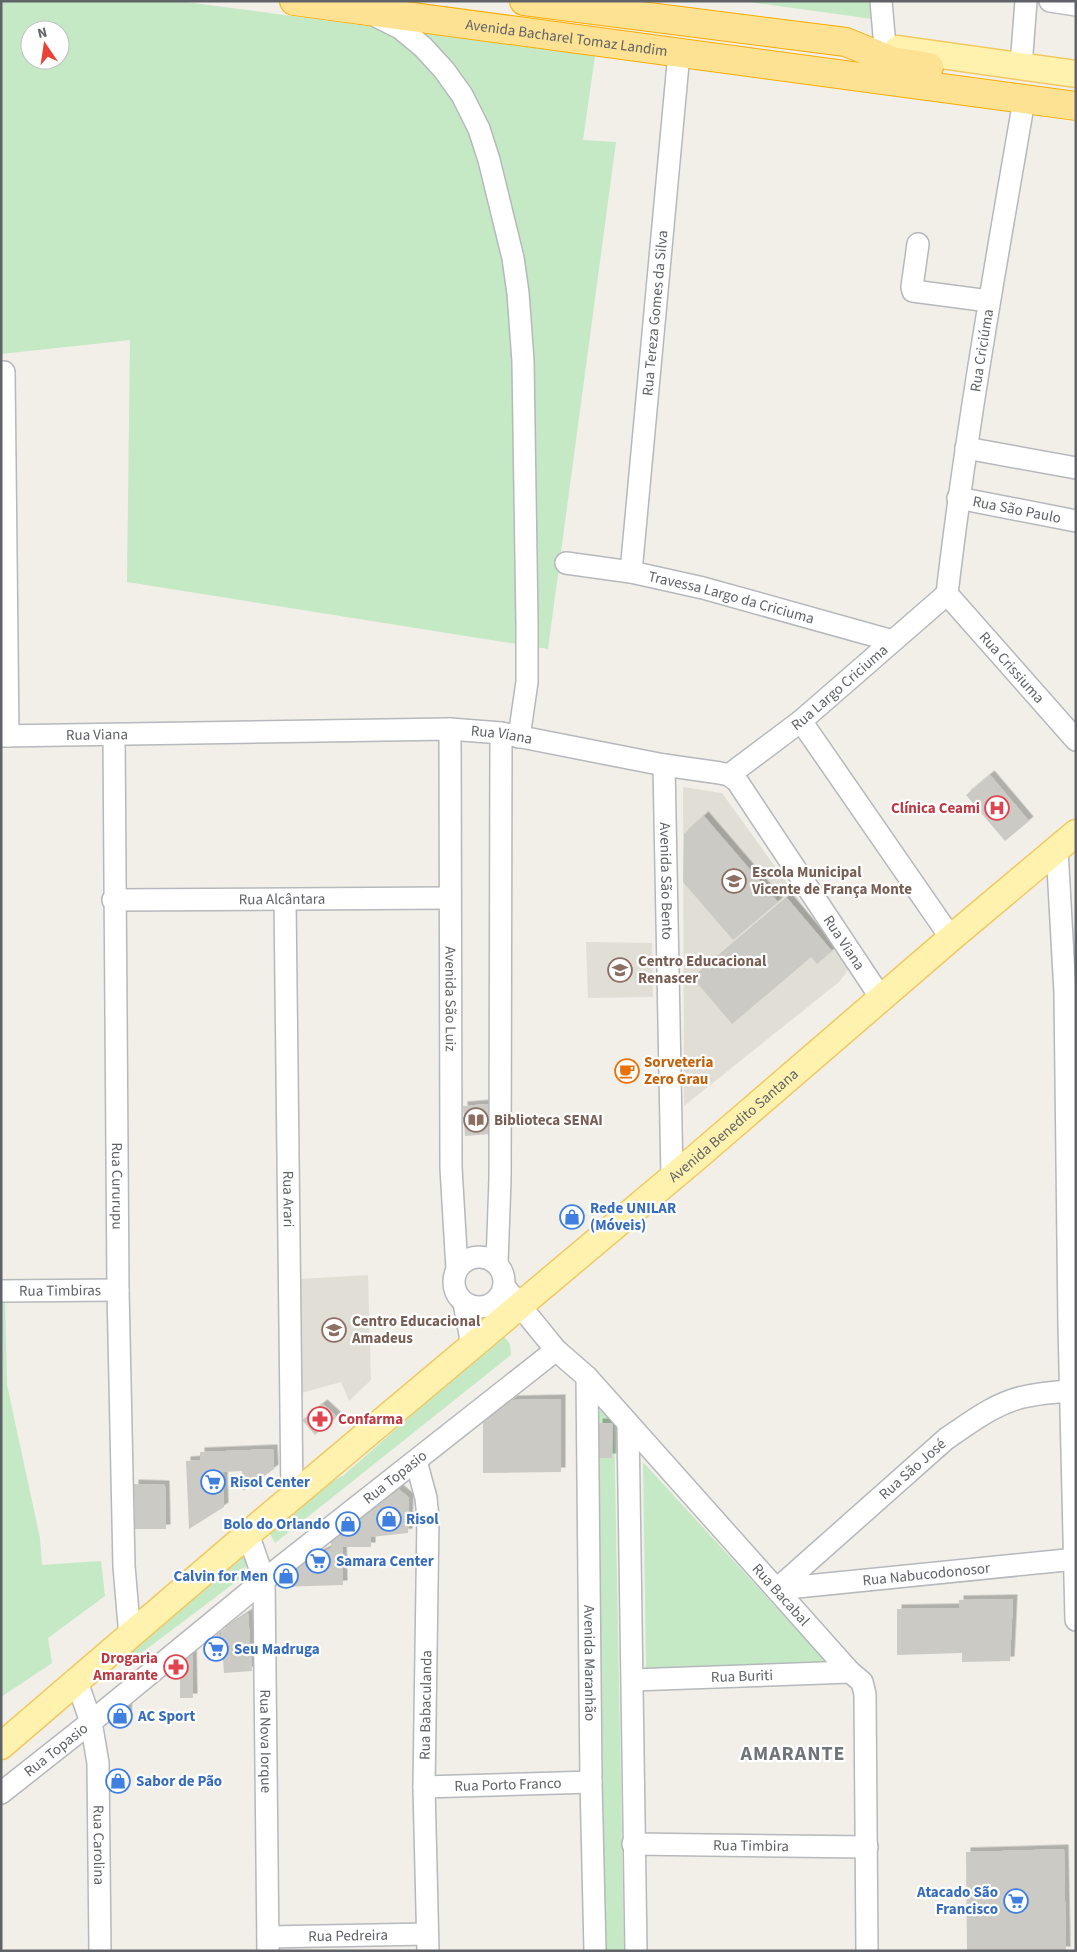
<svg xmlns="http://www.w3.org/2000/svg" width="1077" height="1952" font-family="'Source Sans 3',sans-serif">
<defs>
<filter id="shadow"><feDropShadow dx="4.5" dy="-4.5" stdDeviation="0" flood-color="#0004"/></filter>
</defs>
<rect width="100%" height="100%" fill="#f1efe8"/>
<g fill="#e1ded6">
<path d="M683,787L722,793L849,969L839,982L684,1106Z"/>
<path d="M586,942L652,943L653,997L588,998Z"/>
<path d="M368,1275L371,1380L349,1401L341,1382L298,1394L299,1279Z"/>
</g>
<g fill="#c5e8c5" fill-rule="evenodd">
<path d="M1,1H178L595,56L583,140L616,142L548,649L127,582L130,340L1,354ZM30,30H60V60H30Z"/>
<path d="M741,1H871L873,19Z"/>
<path d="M1,1297H5L7,1385L40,1538L42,1565L101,1561L105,1596L48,1638L52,1663L1,1697Z"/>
<path d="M503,1335L510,1344L511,1355L275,1543L269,1532L300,1497L343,1476L423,1405L452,1370Z"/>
<path d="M608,1409L614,1417L624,1951H605L598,1411Z"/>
<path d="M643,1462L828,1664L646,1669Z"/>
<path d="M236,1551L244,1556L247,1564L241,1578L136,1657H128L123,1654Z"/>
</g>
<g fill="#cccac5" filter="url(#shadow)">
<path d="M990,775L1029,821L1005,841L966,795Z"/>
<path d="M704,816L778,902L733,940L683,882L684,834Z"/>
<path d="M787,898L832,951L817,964L811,957L732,1024L693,978Z"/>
<path d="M488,1104L490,1134L465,1136L463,1106Z"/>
<path d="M561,1399V1472L483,1473V1422L513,1400Z"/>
<path d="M323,1404L337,1417L315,1435L302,1420Z"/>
<path d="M598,1423H613L612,1458H598Z"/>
<path d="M273,1449L274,1469L243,1491L242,1471L223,1472L224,1507L189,1529L186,1461L200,1460V1452Z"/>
<path d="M134,1484L165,1485L166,1529H135Z"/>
<path d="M394,1485L409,1498L408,1533L371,1537V1547H343V1526Z"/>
<path d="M342,1534L343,1585L279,1587V1573L331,1548V1537Z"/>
<path d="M1013,1599L1010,1661L962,1662V1653L897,1655V1609L959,1608V1600Z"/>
<path d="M248,1613L252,1671L224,1673L221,1631Z"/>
<path d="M220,1634L221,1658L213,1659L212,1639Z"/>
<path d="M192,1643L193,1698H180V1673H171V1661Z"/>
<path d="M128,1700L127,1722H113V1709Z"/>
<path d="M1064,1849L1066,1951H967L966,1852Z"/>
</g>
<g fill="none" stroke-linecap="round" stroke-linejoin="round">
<g stroke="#b5b8bc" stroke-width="24">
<g id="minor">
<path d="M881,1L885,47"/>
<path d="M1050,1L1076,5"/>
<path d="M376,16L400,28L423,47L444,70L462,95L479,129L489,160L513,258L518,293L523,361L527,624V682L519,737"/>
<path d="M1021,66L1026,1"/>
<path d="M918,244L912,287L913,291L989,301"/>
<path d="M4,372L8,736"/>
<path d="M966,448L1076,468"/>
<path id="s1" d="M958,498L1076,521"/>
<path id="s2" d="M566,563L631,572L703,588L893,641"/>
<path id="s3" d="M631,572L679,53"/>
<path id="s4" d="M947,594C966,431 995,268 1023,106"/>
<path id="s5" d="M947,594L1076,740"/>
<path d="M801,721L951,938"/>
<path id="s6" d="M450,729L451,1168L457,1269"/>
<path id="s7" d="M1,736L450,729L501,733L664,765L720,773L729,775L737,781L881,998"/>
<path id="s8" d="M114,736L118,1290L124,1566L130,1637"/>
<path id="s9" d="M664,765L672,1178"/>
<path id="s10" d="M729,775L801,721L947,594"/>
<path d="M1057,849L1065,993L1069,1325L1076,1620"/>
<path id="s11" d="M113,900L449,898"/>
<path id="s12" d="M285,900L292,1497"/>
<circle cx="479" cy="1282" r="25"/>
<path d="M497,1263L500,1180L501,733"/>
<path id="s13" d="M504,1286L556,1350L587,1377L850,1672L862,1682L865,1694L867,1951"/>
<path id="s14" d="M1,1291L118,1290"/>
<path d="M464,1303L472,1345"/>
<path id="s15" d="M587,1377L591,1782L595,1951"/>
<path d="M628,1423L636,1951"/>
<path d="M416,1461L426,1498L428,1518L424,1787L428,1951"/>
<path id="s16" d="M248,1534L264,1580L268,1951"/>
<path id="s17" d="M777,1589L946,1439C971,1422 998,1401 1028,1396C1042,1393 1056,1392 1071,1391"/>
<path id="s18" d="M777,1589L1076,1559"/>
<path id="s19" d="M633,1680L850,1672"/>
<path id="s20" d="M77,1682L91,1722L98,1763L100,1951"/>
<path id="s21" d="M424,1787L591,1782"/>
<path id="s22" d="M1,1793L91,1722L264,1580L556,1350"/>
<path id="s23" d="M633,1844L867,1847"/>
<path id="s24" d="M268,1937L427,1934"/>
</g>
</g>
<g stroke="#f2c960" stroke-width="29">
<g id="major">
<path d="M898,49L1076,74"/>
<path id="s25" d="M1,1746L248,1534L698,1156L951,938L1076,833"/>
</g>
</g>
<g stroke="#f9ab00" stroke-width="30">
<g id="highway">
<path id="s26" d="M294,1L1076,106"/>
<path d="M524,1L846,42L892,61L929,67"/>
</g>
</g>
<use href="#minor" stroke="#fff" stroke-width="21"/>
<use href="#major" stroke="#fff2af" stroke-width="26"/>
<use href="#highway" stroke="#fde293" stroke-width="28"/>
</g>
<defs>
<g id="hospital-ring" transform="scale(1.25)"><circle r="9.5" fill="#fff" stroke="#e0444e" stroke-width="1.5"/><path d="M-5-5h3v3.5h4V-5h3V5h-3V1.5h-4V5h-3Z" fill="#e0444e"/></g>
<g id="school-ring" transform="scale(1.25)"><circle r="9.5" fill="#fff" stroke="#8d6e63" stroke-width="1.5"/><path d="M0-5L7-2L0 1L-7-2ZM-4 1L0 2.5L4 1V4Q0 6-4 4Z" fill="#8d6e63"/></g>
<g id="cafe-ring" transform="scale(1.25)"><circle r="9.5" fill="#fff" stroke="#e8710a" stroke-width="1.5"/><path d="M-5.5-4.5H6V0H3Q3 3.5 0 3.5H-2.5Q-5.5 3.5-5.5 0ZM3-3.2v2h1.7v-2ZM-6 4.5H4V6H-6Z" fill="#e8710a"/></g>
<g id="library-ring" transform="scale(1.25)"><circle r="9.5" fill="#fff" stroke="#8d6e63" stroke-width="1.5"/><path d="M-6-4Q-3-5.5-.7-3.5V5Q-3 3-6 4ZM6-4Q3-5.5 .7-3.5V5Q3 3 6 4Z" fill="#8d6e63"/></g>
<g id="shop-ring" transform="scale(1.25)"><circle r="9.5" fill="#fff" stroke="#3f7fe0" stroke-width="1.5"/><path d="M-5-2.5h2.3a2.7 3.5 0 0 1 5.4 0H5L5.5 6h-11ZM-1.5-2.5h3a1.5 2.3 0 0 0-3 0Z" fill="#3f7fe0"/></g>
<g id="pharmacy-ring" transform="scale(1.25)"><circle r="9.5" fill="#fff" stroke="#e0444e" stroke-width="1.5"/><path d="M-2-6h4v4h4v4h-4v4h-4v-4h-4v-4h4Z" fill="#e0444e"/></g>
<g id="supermarket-ring" transform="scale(1.25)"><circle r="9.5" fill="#fff" stroke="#3f7fe0" stroke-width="1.5"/><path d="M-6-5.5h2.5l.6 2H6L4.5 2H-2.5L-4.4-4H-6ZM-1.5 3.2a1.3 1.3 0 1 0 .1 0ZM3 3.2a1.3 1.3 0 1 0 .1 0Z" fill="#3f7fe0"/></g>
</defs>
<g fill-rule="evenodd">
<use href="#hospital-ring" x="997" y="808"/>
<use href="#school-ring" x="734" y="881"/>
<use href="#school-ring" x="620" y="970"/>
<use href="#cafe-ring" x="627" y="1071"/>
<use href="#library-ring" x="476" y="1120"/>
<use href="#shop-ring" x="572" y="1217"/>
<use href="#school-ring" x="334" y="1330"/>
<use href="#pharmacy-ring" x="320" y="1419"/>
<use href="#supermarket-ring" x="213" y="1482"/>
<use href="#shop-ring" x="389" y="1519"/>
<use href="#shop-ring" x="348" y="1524"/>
<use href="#supermarket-ring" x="318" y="1561"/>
<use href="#shop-ring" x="286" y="1576"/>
<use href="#supermarket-ring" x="216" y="1649"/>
<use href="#pharmacy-ring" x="176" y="1667"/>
<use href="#shop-ring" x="120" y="1716"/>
<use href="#shop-ring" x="118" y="1781"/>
<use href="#supermarket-ring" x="1016" y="1901"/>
</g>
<g text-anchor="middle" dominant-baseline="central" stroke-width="4.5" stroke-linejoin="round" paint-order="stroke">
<g font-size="15" fill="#5f6368" stroke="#fff">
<text stroke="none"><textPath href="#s26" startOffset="275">Avenida Bacharel Tomaz Landim</textPath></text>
<text stroke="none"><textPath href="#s3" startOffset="260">Rua Tereza Gomes da Silva</textPath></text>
<text stroke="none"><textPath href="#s4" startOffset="246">Rua Criciúma</textPath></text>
<text stroke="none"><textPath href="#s1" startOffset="60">Rua São Paulo</textPath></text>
<text stroke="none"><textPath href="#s2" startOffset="169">Travessa Largo da Criciuma</textPath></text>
<text stroke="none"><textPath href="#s5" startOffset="98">Rua Crissiuma</textPath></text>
<text stroke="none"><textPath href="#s10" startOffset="141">Rua Largo Criciuma</textPath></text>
<text stroke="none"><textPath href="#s7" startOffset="96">Rua Viana</textPath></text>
<text stroke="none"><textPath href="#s7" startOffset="501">Rua Viana</textPath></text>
<text stroke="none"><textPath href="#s9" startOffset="116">Avenida São Bento</textPath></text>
<text stroke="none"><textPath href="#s11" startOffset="169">Rua Alcântara</textPath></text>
<text stroke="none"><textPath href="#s7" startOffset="936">Rua Viana</textPath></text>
<text stroke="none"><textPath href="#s6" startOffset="270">Avenida São Luiz</textPath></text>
<text stroke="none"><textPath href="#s25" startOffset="960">Avenida Benedito Santana</textPath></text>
<text stroke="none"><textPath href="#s8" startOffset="450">Rua Cururupu</textPath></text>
<text stroke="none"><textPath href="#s12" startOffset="299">Rua Arari</textPath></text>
<text stroke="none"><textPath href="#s14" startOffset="59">Rua Timbiras</textPath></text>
<text stroke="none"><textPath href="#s17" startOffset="181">Rua São José</textPath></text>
<text stroke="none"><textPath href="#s22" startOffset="505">Rua Topasio</textPath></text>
<text stroke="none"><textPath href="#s18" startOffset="150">Rua Nabucodonosor</textPath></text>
<text stroke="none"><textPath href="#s13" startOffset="415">Rua Bacabal</textPath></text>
<text stroke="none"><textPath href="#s15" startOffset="286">Avenida Maranhão</textPath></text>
<text stroke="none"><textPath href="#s19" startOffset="109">Rua Buriti</textPath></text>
<text transform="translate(426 1705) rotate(-89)">Rua Babaculanda</text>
<text stroke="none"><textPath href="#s16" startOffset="210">Rua Nova Iorque</textPath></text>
<text stroke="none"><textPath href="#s22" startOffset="70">Rua Topasio</textPath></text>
<text stroke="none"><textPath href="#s21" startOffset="84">Rua Porto Franco</textPath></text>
<text stroke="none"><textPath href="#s20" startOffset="166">Rua Carolina</textPath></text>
<text stroke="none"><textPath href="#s23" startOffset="118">Rua Timbira</textPath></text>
<text stroke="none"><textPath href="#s24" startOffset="80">Rua Pedreira</textPath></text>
</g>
<g font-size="15" font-weight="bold" fill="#be3a42" stroke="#fff" text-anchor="end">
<text x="980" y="808">Clínica Ceami</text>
<text x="338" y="1419" text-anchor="start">Confarma</text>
<text x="158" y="1658">Drogaria<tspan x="158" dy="17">Amarante</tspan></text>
</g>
<g font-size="15" font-weight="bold" fill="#785e54" stroke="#fff" text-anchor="start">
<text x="752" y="872">Escola Municipal<tspan x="752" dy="17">Vicente de França Monte</tspan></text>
<text x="638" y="961">Centro Educacional<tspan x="638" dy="17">Renascer</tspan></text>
<text x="494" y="1120">Biblioteca SENAI</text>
<text x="352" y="1321">Centro Educacional<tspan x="352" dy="17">Amadeus</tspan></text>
</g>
<g font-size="15" font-weight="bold" fill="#c56008" stroke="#fff" text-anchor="start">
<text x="644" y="1062">Sorveteria<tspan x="644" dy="17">Zero Grau</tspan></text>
</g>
<g font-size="15" font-weight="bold" fill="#366cbe" stroke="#fff" text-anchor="start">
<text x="590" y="1208">Rede UNILAR<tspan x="590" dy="17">(Móveis)</tspan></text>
<text x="230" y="1482">Risol Center</text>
<text x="406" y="1519">Risol</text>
<text x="330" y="1524" text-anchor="end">Bolo do Orlando</text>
<text x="336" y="1561">Samara Center</text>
<text x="268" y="1576" text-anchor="end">Calvin for Men</text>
<text x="234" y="1649">Seu Madruga</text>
<text x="138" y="1716">AC Sport</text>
<text x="136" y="1781">Sabor de Pão</text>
<text x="998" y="1892" text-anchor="end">Atacado São<tspan x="998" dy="17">Francisco</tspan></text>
</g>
<g font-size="20" font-weight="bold" letter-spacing="1" fill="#70757a" stroke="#fff">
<text x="793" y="1754">AMARANTE</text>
</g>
</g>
<rect width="1077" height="1952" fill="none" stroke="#5f6368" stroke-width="5"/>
<g transform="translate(45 45) rotate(347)"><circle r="24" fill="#ffffff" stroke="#bfc1c3"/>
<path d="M0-4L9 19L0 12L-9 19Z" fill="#ea4335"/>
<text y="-8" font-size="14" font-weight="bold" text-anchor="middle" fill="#5f6368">N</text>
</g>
</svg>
